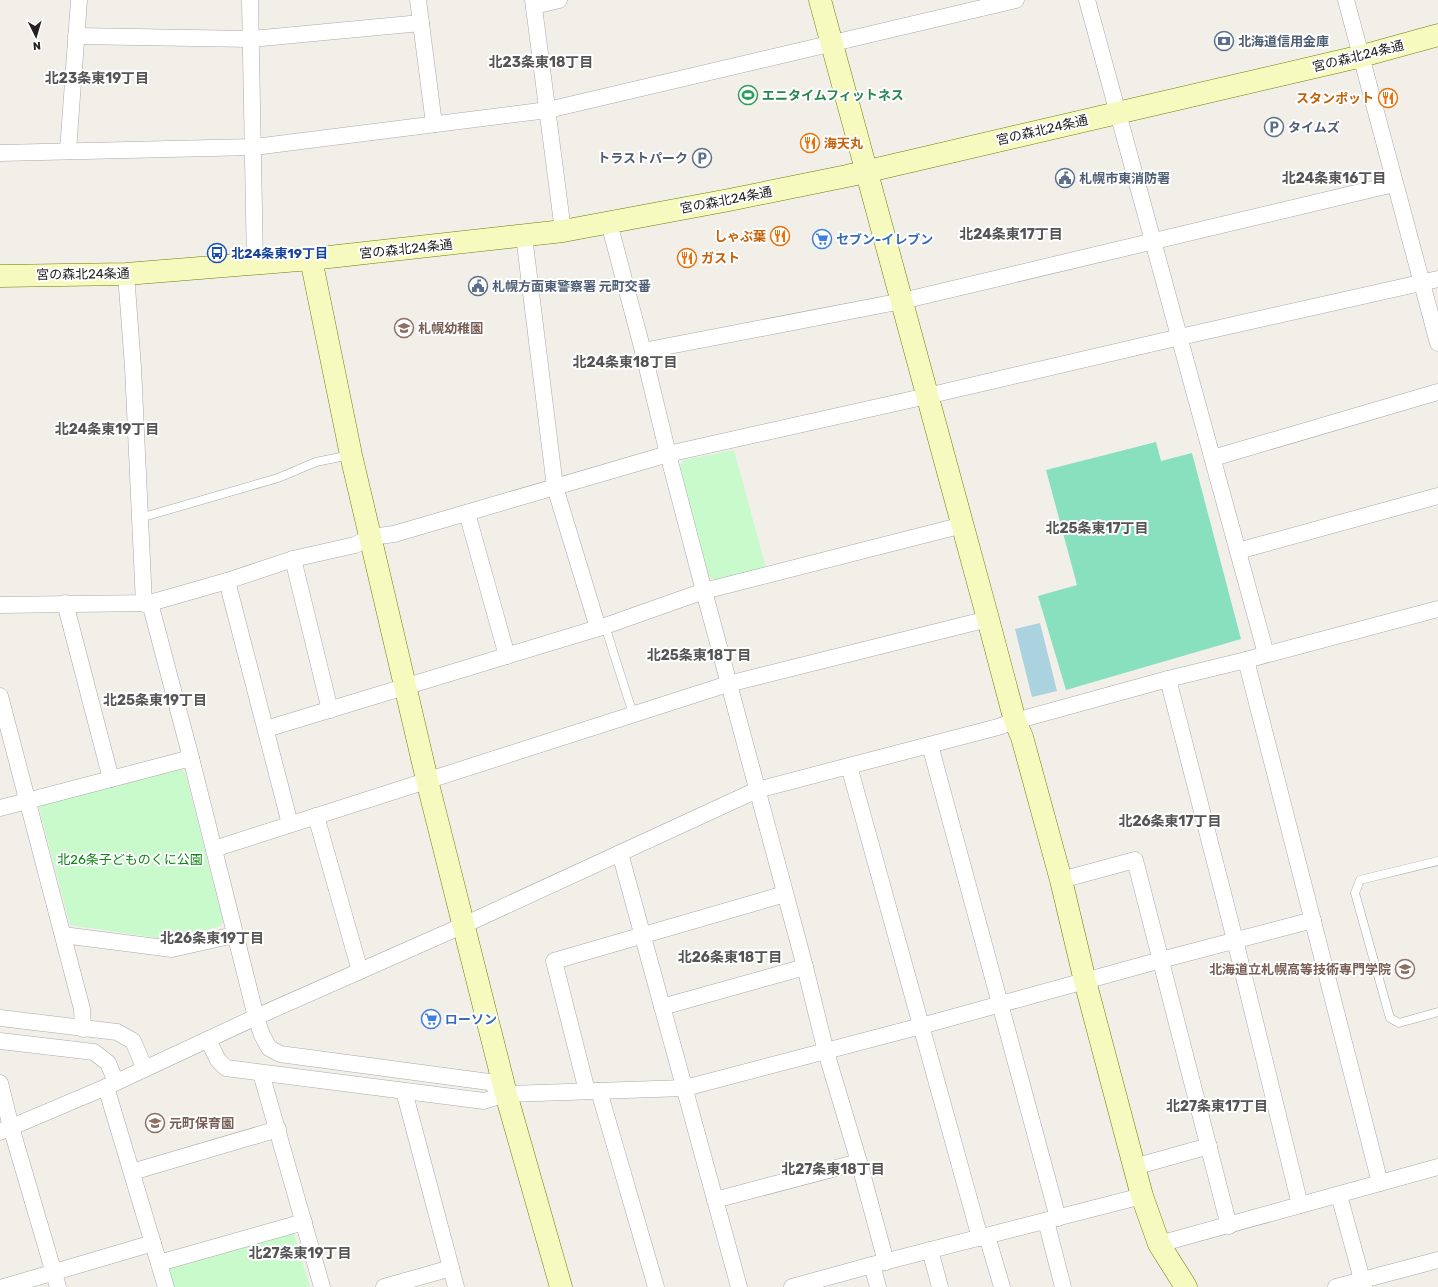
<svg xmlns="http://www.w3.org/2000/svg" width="1438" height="1287" font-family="Rubik,'Noto Sans JP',sans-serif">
<rect width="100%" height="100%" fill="#f2efe9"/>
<g fill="#c8facc">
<path d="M734,450L766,568L717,580L709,577L680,466L684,460Z"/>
<path d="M179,769L185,772L223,921L220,926L171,940L70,925L39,808L42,804Z"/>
<path d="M291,1233L294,1234L310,1287H171L167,1273L170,1268Z"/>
</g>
<path fill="#88e0be" d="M1156,442L1161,461L1192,453L1241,639L1066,690L1038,596L1077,585L1046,470Z"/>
<path fill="#aad3df" d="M1040,623L1057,691L1032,697L1015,629Z"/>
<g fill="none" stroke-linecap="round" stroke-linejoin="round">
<g stroke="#a9a9a9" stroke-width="9">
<g id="lane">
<path d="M140,518L278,478L316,462L350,455"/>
<path d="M605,626L633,714"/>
<path d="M1438,861L1360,880L1355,893L1390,1018L1399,1023L1438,1012"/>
</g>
</g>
<g stroke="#a9a9a9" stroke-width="17">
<g id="street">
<path d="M250,0L255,264"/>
<path d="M418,0L434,124"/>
<path d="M533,0L563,231"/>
<path d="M1087,0L1266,654"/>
<path d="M1346,0L1438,343"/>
<path d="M534,6L559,0"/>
<path d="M76,36L251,39L421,23"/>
<path d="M68,151L79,0"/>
<path d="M0,153L254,147L548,110L1016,0"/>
<path d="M609,223L643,351L668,454L704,591L805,967L826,1052L859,1162L886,1262"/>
<path d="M524,236L555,487L598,628"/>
<path d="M126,274L133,367L144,604"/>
<path d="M643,351L902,301L1394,184"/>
<path d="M1213,458L1438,392"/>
<path d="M467,513L507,656"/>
<path d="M1238,551L1438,496"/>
<path d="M293,559L330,710"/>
<path d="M227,581L290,824"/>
<path d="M65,603L111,779"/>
<path d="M150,603L191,758L256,1017L262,1035L269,1048L280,1054L489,1082L506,1094"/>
<path d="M0,605L150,603L227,581L293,559L355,545L371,537L394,534L668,454L927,396L1180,337L1438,279"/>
<path d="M1246,660L1380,1183"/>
<path d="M1168,679L1235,940L1300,1205"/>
<path d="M0,696L82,1009L83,1029"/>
<path d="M266,729L605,626L704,591L963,525"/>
<path d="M930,745L1058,1218"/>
<path d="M849,766L980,1238"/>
<path d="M0,808L191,758"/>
<path d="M316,816L360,971"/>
<path d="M214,849L728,684L988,619"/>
<path d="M620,853L739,1287"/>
<path d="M1061,880L1135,860L1229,1226"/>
<path d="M63,935L172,949L234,935"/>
<path d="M662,1007L805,967"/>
<path d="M0,1018L117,1032L133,1041L145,1069"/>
<path d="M208,1040L218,1060L226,1068L484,1101L506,1094L685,1088L921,1026L1161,960L1313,920"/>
<path d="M0,1041L94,1052L108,1063L116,1082"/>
<path d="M261,1073L322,1287"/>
<path d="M0,1083L11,1127L58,1287"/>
<path d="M106,1087L166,1287"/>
<path d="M404,1091L456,1287"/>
<path d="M587,1091L554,961L785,894"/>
<path d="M599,1091L656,1287"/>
<path d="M0,1132L106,1087L256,1017L464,925L757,790L998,727L1015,721L1168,679L1246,660L1438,609"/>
<path d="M1134,1167L1209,1146"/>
<path d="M132,1172L278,1129"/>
<path d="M1339,1195L1364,1287"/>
<path d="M715,1200L859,1162"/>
<path d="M1046,1221L1063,1287"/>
<path d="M987,1236L1002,1287"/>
<path d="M1159,1244L1438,1167"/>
<path d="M930,1250L940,1287"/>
<path d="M159,1263L304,1222"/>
<path d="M872,1265L878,1287"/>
<path d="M4,1287L153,1243"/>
<path d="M384,1287L451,1268"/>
<path d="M792,1287L872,1265L1142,1196"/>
<path d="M1336,1287L1438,1260"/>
</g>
</g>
<g stroke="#707d05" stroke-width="23">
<g id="secondary">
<path d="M820,0L988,619L1015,721L1022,737L1061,880L1085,981L1142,1196L1159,1244L1186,1287"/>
<path d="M311,259L351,455L429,788L506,1094L561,1287"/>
<path d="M0,276L126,274L311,259L563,231L729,200L847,176L1362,56L1438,35"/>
</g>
</g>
<use href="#lane" stroke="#fff" stroke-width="8"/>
<use href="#street" stroke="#fff" stroke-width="16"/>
<use href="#secondary" stroke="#f7fabf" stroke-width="22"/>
</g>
<defs>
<g id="bank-ring" transform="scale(1)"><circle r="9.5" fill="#fff" stroke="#5c6f8a" stroke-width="1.5"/><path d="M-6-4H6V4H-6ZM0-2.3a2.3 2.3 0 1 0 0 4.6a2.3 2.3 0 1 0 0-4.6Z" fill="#5c6f8a"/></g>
<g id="stadium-ring" transform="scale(1)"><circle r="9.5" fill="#fff" stroke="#2e9e5b" stroke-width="1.5"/><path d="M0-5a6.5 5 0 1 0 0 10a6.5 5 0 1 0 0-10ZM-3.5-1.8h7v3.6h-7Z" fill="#2e9e5b"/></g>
<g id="restaurant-ring" transform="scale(1)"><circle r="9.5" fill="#fff" stroke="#e8710a" stroke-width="1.5"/><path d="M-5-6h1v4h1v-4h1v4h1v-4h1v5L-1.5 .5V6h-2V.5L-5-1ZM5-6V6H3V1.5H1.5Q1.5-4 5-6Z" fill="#e8710a"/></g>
<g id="parking-ring" transform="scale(1)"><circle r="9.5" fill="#fff" stroke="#5c6f8a" stroke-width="1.5"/><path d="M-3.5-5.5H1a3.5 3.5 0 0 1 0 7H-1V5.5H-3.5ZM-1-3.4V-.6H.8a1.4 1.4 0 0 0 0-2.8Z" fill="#5c6f8a"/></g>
<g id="civic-ring" transform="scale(1)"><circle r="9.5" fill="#fff" stroke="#5c6f8a" stroke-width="1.5"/><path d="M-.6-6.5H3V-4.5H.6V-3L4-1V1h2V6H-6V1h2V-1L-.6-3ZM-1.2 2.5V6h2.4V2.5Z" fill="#5c6f8a"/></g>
<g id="supermarket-ring" transform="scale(1)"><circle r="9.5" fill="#fff" stroke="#3f7fe0" stroke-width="1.5"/><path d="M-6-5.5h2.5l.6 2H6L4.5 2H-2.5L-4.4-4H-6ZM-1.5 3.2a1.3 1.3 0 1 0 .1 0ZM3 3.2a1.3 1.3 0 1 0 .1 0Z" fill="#3f7fe0"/></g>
<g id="bus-ring" transform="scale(1)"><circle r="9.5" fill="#fff" stroke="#1a4fb4" stroke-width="1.5"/><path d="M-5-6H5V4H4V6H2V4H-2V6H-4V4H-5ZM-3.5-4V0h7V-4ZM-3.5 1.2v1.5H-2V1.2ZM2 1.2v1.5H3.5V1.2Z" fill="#1a4fb4"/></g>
<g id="school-ring" transform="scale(1)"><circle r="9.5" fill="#fff" stroke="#8d6e63" stroke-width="1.5"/><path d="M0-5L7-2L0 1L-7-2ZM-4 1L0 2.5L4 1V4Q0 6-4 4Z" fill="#8d6e63"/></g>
</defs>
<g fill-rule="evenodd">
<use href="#bank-ring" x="1224" y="41"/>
<use href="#stadium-ring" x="748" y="95"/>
<use href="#restaurant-ring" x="1388" y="98"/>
<use href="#parking-ring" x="1274" y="127"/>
<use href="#restaurant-ring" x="810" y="143"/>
<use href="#parking-ring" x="702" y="158"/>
<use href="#civic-ring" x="1065" y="178"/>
<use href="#restaurant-ring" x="780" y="236"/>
<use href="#supermarket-ring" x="822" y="239"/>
<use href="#bus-ring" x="217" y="253"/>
<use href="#restaurant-ring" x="687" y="258"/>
<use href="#civic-ring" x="478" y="286"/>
<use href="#school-ring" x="404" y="328"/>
<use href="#school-ring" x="1405" y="969"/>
<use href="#supermarket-ring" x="431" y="1019"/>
<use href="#school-ring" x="155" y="1123"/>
</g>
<g text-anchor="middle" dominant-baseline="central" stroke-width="4" stroke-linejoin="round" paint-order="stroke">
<g font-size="13" font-weight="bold" fill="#4e5e75" stroke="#fff" text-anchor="start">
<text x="1238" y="41">北海道信用金庫</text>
<text x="1288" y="127">タイムズ</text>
<text x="688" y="158" text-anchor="end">トラストパーク</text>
<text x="1079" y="178">札幌市東消防署</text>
<text x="492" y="286">札幌方面東警察署 元町交番</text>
</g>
<g font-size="13" fill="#222" stroke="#fff">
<text transform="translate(1358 56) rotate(-14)">宮の森北24条通</text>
<text transform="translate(1042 130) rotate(-13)">宮の森北24条通</text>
<text transform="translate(726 200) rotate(-11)">宮の森北24条通</text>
<text transform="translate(406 249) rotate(-6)">宮の森北24条通</text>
<text transform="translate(83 274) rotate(-1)">宮の森北24条通</text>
</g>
<g font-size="13" font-weight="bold" fill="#27864d" stroke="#fff" text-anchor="start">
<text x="762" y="95">エニタイムフィットネス</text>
</g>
<g font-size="13" font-weight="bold" fill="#c56008" stroke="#fff" text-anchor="end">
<text x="1374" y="98">スタンポット</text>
<text x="824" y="143" text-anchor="start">海天丸</text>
<text x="766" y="236">しゃぶ葉</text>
<text x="701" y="258" text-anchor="start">ガスト</text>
</g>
<g font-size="13" font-weight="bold" fill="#366cbe" stroke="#fff" text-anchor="start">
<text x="836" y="239">セブン-イレブン</text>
<text x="445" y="1019">ローソン</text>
</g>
<g font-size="13" font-weight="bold" fill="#164399" stroke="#fff" text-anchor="start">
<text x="231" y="253">北24条東19丁目</text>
</g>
<g font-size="13" font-weight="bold" fill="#785e54" stroke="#fff" text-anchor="start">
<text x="418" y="328">札幌幼稚園</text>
<text x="1391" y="969" text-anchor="end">北海道立札幌高等技術専門学院</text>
<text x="169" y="1123">元町保育園</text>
</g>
<g font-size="13" fill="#0c8416" stroke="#fff">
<text x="130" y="859">北26条子どものくに公園</text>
</g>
<g font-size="14" font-weight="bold" fill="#555" stroke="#fff">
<text x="541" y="62">北23条東18丁目</text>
<text x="97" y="78">北23条東19丁目</text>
<text x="1334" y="178">北24条東16丁目</text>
<text x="1011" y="234">北24条東17丁目</text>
<text x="625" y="362">北24条東18丁目</text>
<text x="107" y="429">北24条東19丁目</text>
<text x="1097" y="528">北25条東17丁目</text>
<text x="699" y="655">北25条東18丁目</text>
<text x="155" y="700">北25条東19丁目</text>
<text x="1170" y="821">北26条東17丁目</text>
<text x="212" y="938">北26条東19丁目</text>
<text x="730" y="957">北26条東18丁目</text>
<text x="1217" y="1106">北27条東17丁目</text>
<text x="833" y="1169">北27条東18丁目</text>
<text x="300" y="1253">北27条東19丁目</text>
</g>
</g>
<g transform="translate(36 36) rotate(175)" stroke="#ffffff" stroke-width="3" paint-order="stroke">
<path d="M0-3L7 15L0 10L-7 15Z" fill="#222222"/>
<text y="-6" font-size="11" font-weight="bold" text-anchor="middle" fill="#222222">N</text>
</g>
</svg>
